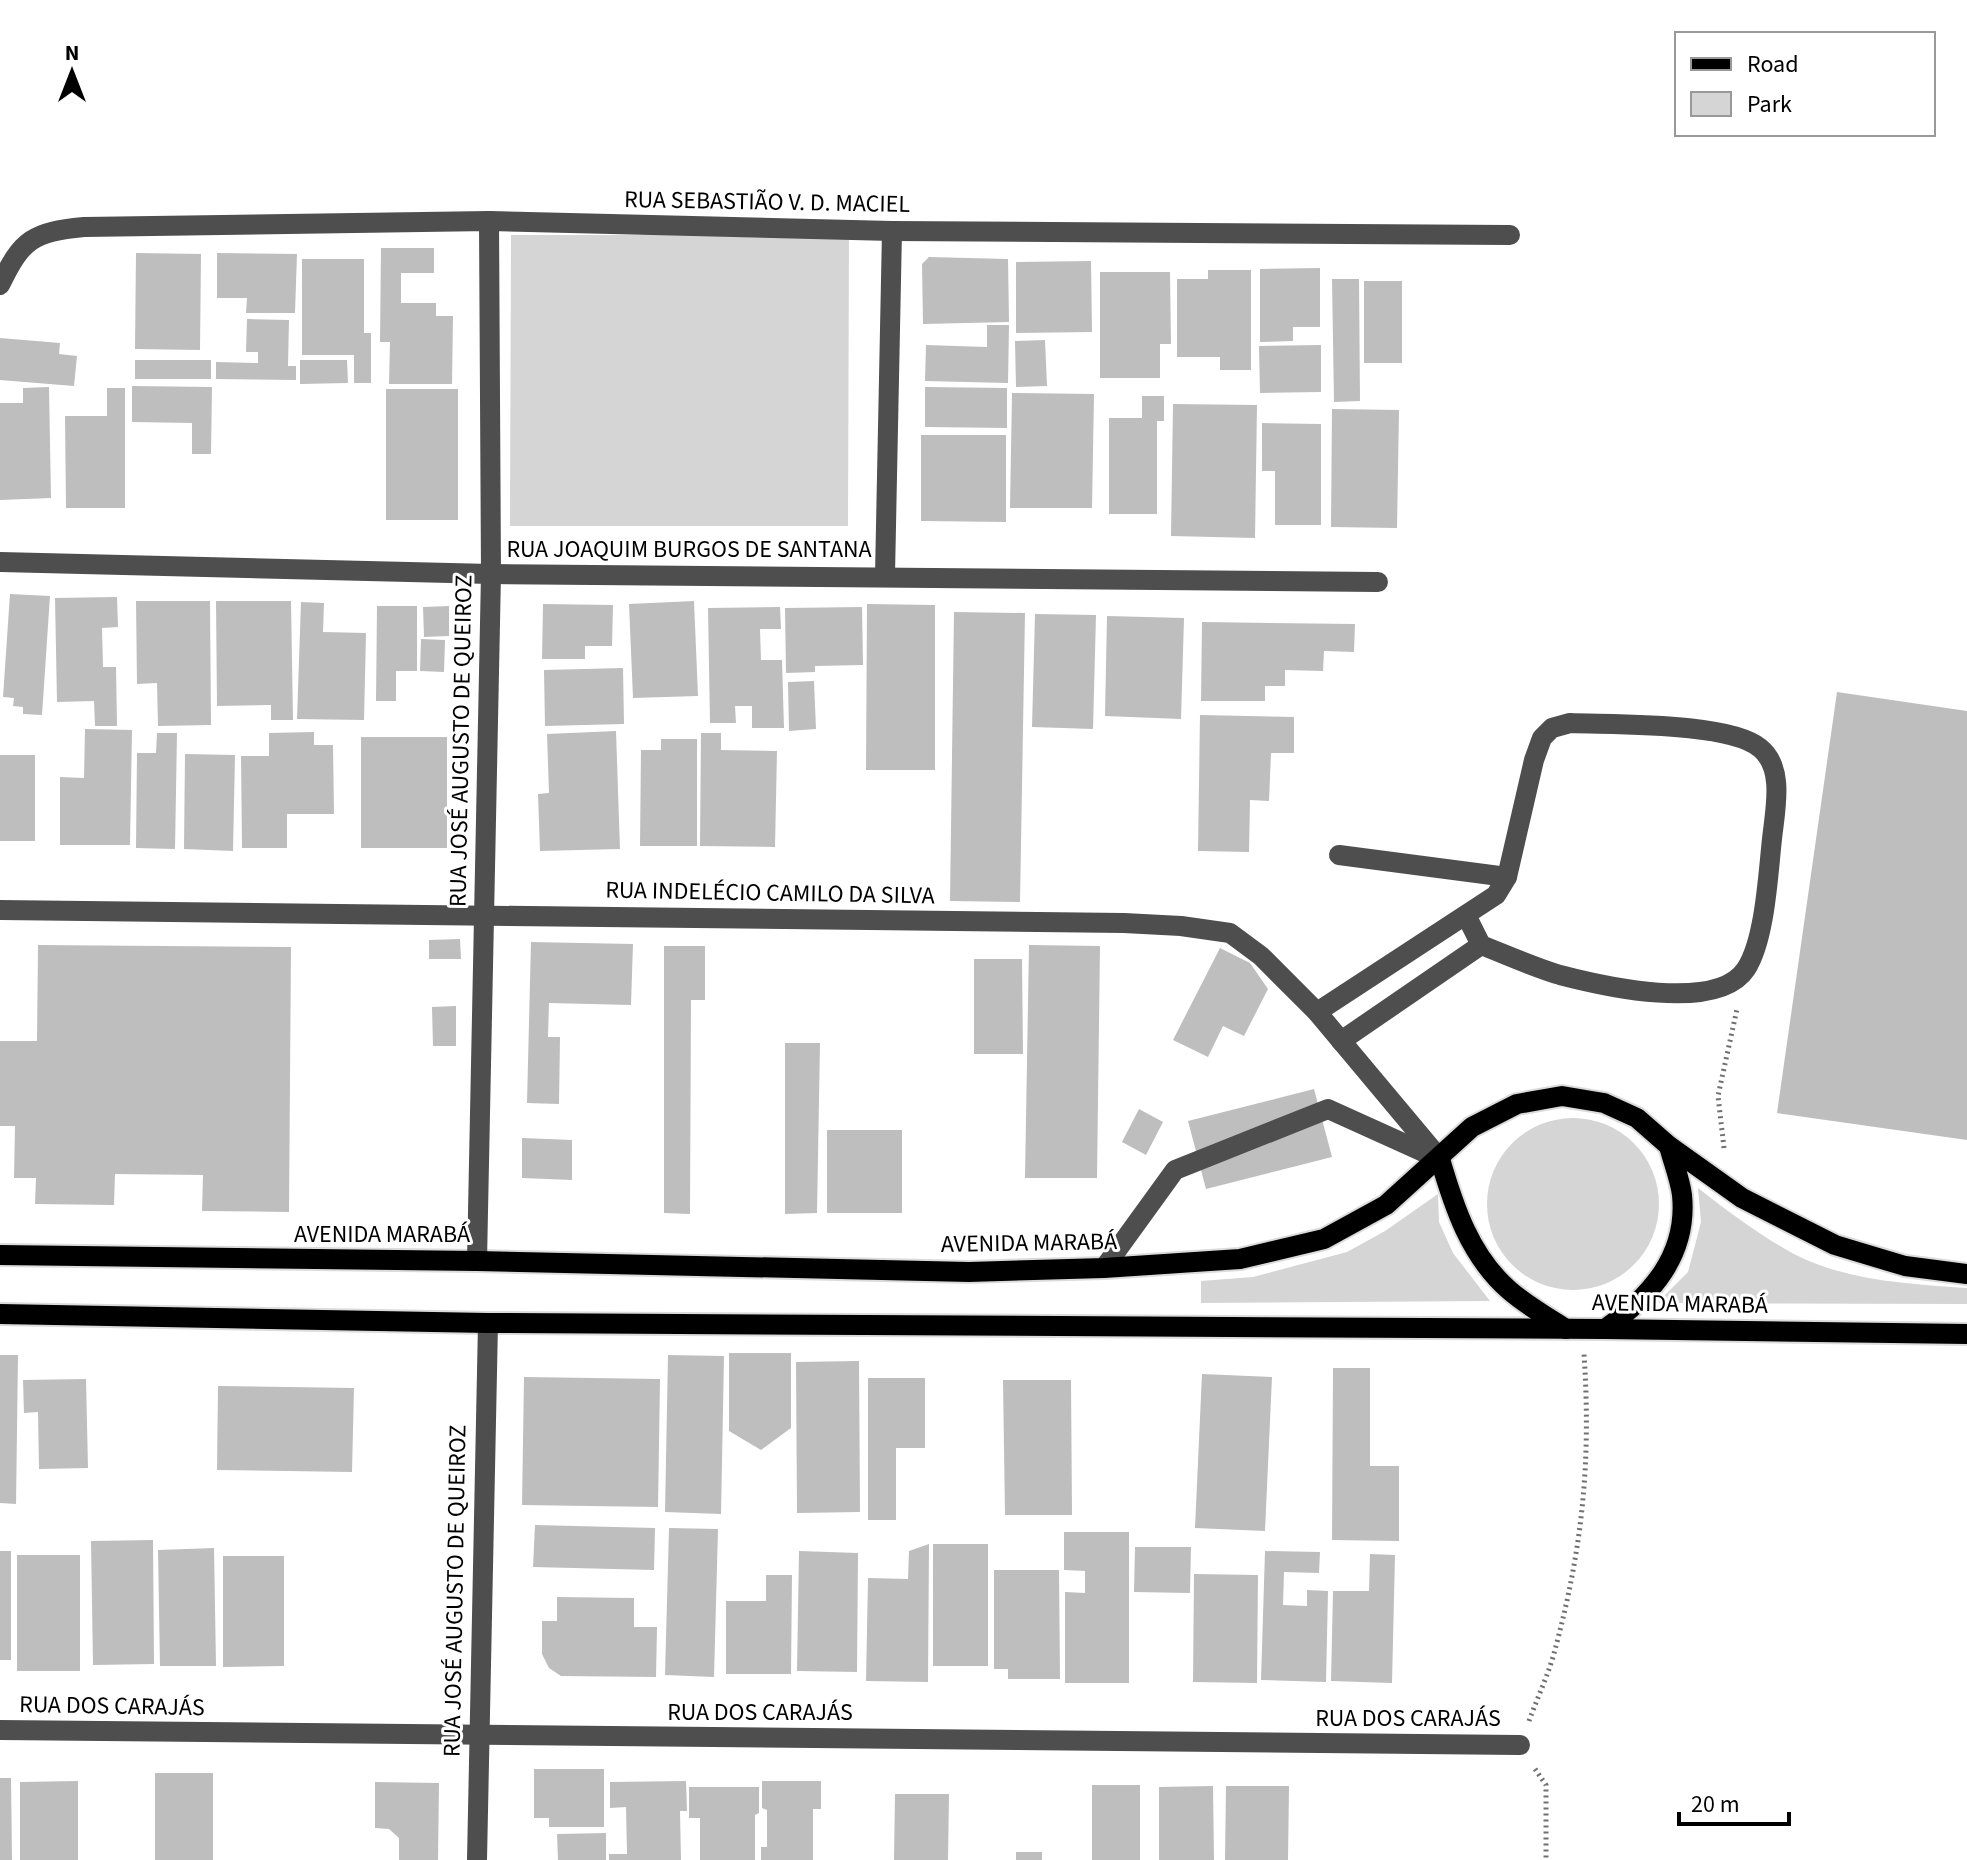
<svg xmlns="http://www.w3.org/2000/svg" width="1967" height="1860" font-family="'Source Sans 3',sans-serif">
<rect width="100%" height="100%" fill="#fff"/>
<g fill="#d5d5d5">
<path d="M511,235H849L848,526H510Z"/>
<circle cx="1573" cy="1204" r="86"/>
<path d="M1698,1188C1729,1212 1759,1235 1794,1254C1846,1281 1910,1284 1967,1288V1304L1657,1303L1688,1272L1701,1222Z"/>
<path d="M1438,1194L1439,1222L1453,1253L1490,1301L1201,1303V1281L1253,1277L1347,1252L1385,1231Z"/>
</g>
<g fill="#bebebe">
<path d="M381,248H434V273H401V303H436V316H453L452,384H389L390,342H380Z"/>
<path d="M136,253L201,254L200,350L135,349Z"/>
<path d="M217,253L297,254L295,313H246L247,298H217Z"/>
<path d="M929,257L1008,259L1009,322L923,324L922,264Z"/>
<path d="M302,259H364V333H371V383H354V355H302Z"/>
<path d="M1091,261L1092,332L1016,333V262Z"/>
<path d="M1320,268V327H1293V341L1260,342V269Z"/>
<path d="M1208,270H1251V370H1220V357H1177V279H1208Z"/>
<path d="M1100,272H1170L1171,344H1160V378H1100Z"/>
<path d="M1332,279H1359L1360,401L1334,402Z"/>
<rect x="1364" y="281" width="38" height="82"/>
<path d="M247,319L289,320L288,366H296V380L216,379V362L258,363V352H246Z"/>
<path d="M987,325H1009L1008,383L925,381L926,345L987,347Z"/>
<path d="M0,338L60,343L59,354L77,356L74,386L0,380Z"/>
<path d="M1045,340L1047,386L1016,387L1015,341Z"/>
<path d="M1321,345V392L1260,393L1259,346Z"/>
<rect x="135" y="360" width="76" height="19"/>
<path d="M300,360H347L348,383L300,384Z"/>
<path d="M132,386L212,387L211,454H192V423L132,422Z"/>
<path d="M49,387L51,498L0,500V403H23V388Z"/>
<path d="M925,387L1007,388V428L925,427Z"/>
<path d="M107,388H125V508H66L65,416H107Z"/>
<rect x="386" y="389" width="72" height="131"/>
<path d="M1012,393L1094,394L1092,508H1010Z"/>
<path d="M1142,396H1164V421H1157V514H1109V418H1142Z"/>
<path d="M1173,404L1257,405L1255,538L1171,536Z"/>
<path d="M1332,409L1399,410L1397,528L1331,527Z"/>
<path d="M1262,423L1321,424V525H1275V471H1262Z"/>
<path d="M921,435H1006V522L921,521Z"/>
<path d="M10,594L50,596L42,715L23,714V707L13,706L14,698L3,697Z"/>
<path d="M117,597L118,627L102,628L103,667H116L117,726H95L94,701L57,702L55,598Z"/>
<path d="M136,601H210L211,725L158,726L157,683L137,684Z"/>
<path d="M216,601H291L293,720H271V705L217,706Z"/>
<path d="M694,601L698,696L633,698L629,604Z"/>
<path d="M301,602L324,603L323,632L366,633L364,720L297,719Z"/>
<path d="M543,604L613,605L612,646H585V659H542Z"/>
<path d="M867,604L935,605V770H866Z"/>
<path d="M377,606H417V671H396V701H376Z"/>
<path d="M449,606V636L424,637L423,607Z"/>
<path d="M780,607L781,629H760L761,660H782L784,728H752V706H735L736,723H710L708,608Z"/>
<path d="M862,607L863,665L815,666V672L786,673L785,608Z"/>
<path d="M954,612L1025,613L1020,902L950,901Z"/>
<path d="M1035,614L1096,615L1093,729L1032,727Z"/>
<path d="M1107,616L1184,618L1181,719L1105,716Z"/>
<path d="M1202,622L1355,624L1354,652L1324,651L1323,671L1285,670V686H1265V701H1201Z"/>
<path d="M421,639L445,640L444,672L420,671Z"/>
<path d="M623,668L624,724L545,726L544,670Z"/>
<path d="M814,681L816,729L789,731L788,682Z"/>
<path d="M1837,692L1967,711V1140L1777,1113Z"/>
<path d="M1200,715L1294,717V753H1271L1269,801L1250,800L1249,852L1198,851Z"/>
<path d="M85,729L132,730L130,845H60V777L84,778Z"/>
<path d="M616,731L620,849L540,851L538,794L549,793L547,734Z"/>
<path d="M314,732V745H333L334,814H287V848H242L241,756H269V733Z"/>
<path d="M157,733H177L175,849L136,848L137,753H156Z"/>
<path d="M701,733H721V750L777,751L775,847L700,846Z"/>
<rect x="361" y="737" width="86" height="111"/>
<path d="M661,739H697V846H640L641,750H661Z"/>
<path d="M185,754L235,755L233,851L184,849Z"/>
<rect x="0" y="755" width="35" height="86"/>
<path d="M460,939L461,959H429V940Z"/>
<path d="M531,942L633,944L631,1005L549,1003L548,1037H560L559,1104L527,1103Z"/>
<path d="M38,945L291,947L289,1212L202,1211L203,1175L115,1174L114,1205L35,1204L36,1178H14L15,1126H0V1041H37Z"/>
<path d="M1029,945L1100,946L1097,1178H1025Z"/>
<path d="M664,946H705V1000H691L690,1214L664,1213Z"/>
<path d="M1220,948L1250,963L1268,989L1244,1036L1223,1026L1208,1057L1173,1040Z"/>
<path d="M974,959H1022L1023,1054H974Z"/>
<path d="M456,1006V1046H433L432,1007Z"/>
<path d="M785,1043H820L817,1213L785,1214Z"/>
<path d="M1314,1089L1332,1157L1206,1189L1188,1121Z"/>
<path d="M1139,1109L1163,1122L1146,1155L1122,1142Z"/>
<rect x="827" y="1130" width="75" height="83"/>
<path d="M522,1138L572,1140V1180L522,1178Z"/>
<path d="M729,1353H791V1428L761,1450L729,1431Z"/>
<path d="M0,1355H18L16,1504L0,1503Z"/>
<path d="M668,1355L724,1356L721,1514L665,1512Z"/>
<path d="M859,1361L860,1512L797,1513L796,1362Z"/>
<path d="M1333,1368H1370V1466H1399V1541L1332,1540Z"/>
<path d="M1202,1374L1272,1377L1265,1531L1195,1528Z"/>
<path d="M524,1377L660,1379L658,1507L522,1505Z"/>
<path d="M868,1378H925V1448H896V1520H868Z"/>
<path d="M86,1379L88,1468L39,1469L38,1412L24,1413L23,1380Z"/>
<path d="M1003,1380H1071L1072,1515H1005Z"/>
<path d="M218,1386L354,1388L352,1472L217,1470Z"/>
<path d="M535,1525L655,1528L654,1570L533,1567Z"/>
<path d="M669,1528L718,1529L714,1677L665,1675Z"/>
<path d="M1064,1532H1129V1683H1065V1592L1085,1593V1571L1064,1570Z"/>
<path d="M153,1540L154,1664L93,1665L91,1541Z"/>
<path d="M929,1544L928,1682L866,1681L868,1578L908,1579L909,1551Z"/>
<rect x="933" y="1544" width="55" height="122"/>
<path d="M1135,1547H1191L1190,1593L1134,1592Z"/>
<path d="M214,1548L216,1666H160L158,1550Z"/>
<rect x="0" y="1551" width="11" height="109"/>
<path d="M799,1551L858,1553L857,1672L797,1671Z"/>
<path d="M1265,1551L1320,1552L1319,1573L1284,1572L1283,1605L1307,1606V1590L1328,1591L1326,1682L1261,1680Z"/>
<path d="M1370,1554L1395,1555L1392,1683L1331,1681L1333,1591H1369Z"/>
<rect x="17" y="1555" width="63" height="116"/>
<path d="M223,1556H284V1666L223,1667Z"/>
<path d="M994,1570H1059L1060,1679H1008V1669H994Z"/>
<path d="M1194,1574L1258,1575L1257,1683L1193,1682Z"/>
<path d="M766,1575H792L791,1674H726V1601H766Z"/>
<path d="M557,1597L634,1598V1627H657L656,1677L561,1676L549,1668L542,1654V1621H557Z"/>
<path d="M534,1769H604V1827H549V1818H534Z"/>
<rect x="155" y="1773" width="58" height="87"/>
<path d="M0,1778H11L12,1860H0Z"/>
<path d="M78,1781V1860H20V1782Z"/>
<path d="M686,1781L687,1811H680L681,1860H609V1854H627L626,1807L610,1808V1782Z"/>
<path d="M762,1781H821V1809H813V1860H761V1847H767V1810L762,1808Z"/>
<path d="M375,1782L439,1783L438,1860H399V1838L389,1829L375,1828Z"/>
<rect x="1092" y="1785" width="48" height="75"/>
<path d="M1213,1786L1214,1860H1159V1787Z"/>
<path d="M1226,1786H1289L1288,1860H1225Z"/>
<path d="M689,1787H759V1813L755,1815V1860H700V1818H689Z"/>
<path d="M895,1794H949L948,1860H894Z"/>
<path d="M606,1833V1860H558L557,1834Z"/>
<rect x="1016" y="1852" width="26" height="8"/>
</g>
<g fill="none" stroke-linecap="round" stroke-linejoin="round">
<g stroke="#dbdbdb" stroke-width="24">
<g id="major">
<path d="M1440,1159C1454,1207 1470,1256 1509,1290C1526,1305 1547,1317 1566,1329"/>
<path d="M0,1255L477,1261L969,1272L1104,1268L1240,1259L1324,1239L1386,1205L1472,1127L1517,1104L1562,1096L1604,1103L1637,1118L1669,1146L1742,1198L1835,1245L1905,1266L1967,1274"/>
<path d="M0,1314L488,1323L1605,1329L1967,1334"/>
<path d="M1605,1329C1651,1296 1688,1255 1682,1195C1680,1179 1673,1162 1669,1146"/>
</g>
</g>
<g stroke="#707070" stroke-width="5" stroke-dasharray="2 4" stroke-linecap="butt">
<path d="M1724,1148L1718,1096L1737,1009"/>
<path d="M1529,1721C1538,1696 1550,1671 1556,1646C1583,1544 1591,1459 1584,1354"/>
<path d="M1535,1769L1546,1785V1860"/>
</g>
<g stroke="#4e4e4e" stroke-width="20">
<path d="M0,285C22,239 33,232 84,227L489,221L892,231L1510,235"/>
<path d="M0,562L491,574L1378,582"/>
<path d="M885,575L892,231"/>
<path d="M1339,855L1507,877"/>
<path d="M0,910L1124,923L1181,926L1230,933L1261,956L1317,1012L1440,1159"/>
<path d="M1317,1012L1496,895L1507,877L1534,760L1542,738L1552,728L1570,723C1613,725 1729,722 1760,748C1785,768 1775,810 1772,839C1768,875 1765,940 1746,969C1717,1013 1602,986 1560,975C1533,967 1507,955 1481,945L1467,917"/>
<path d="M1341,1041L1481,945"/>
<path d="M477,1261L491,574L489,221"/>
<path d="M1104,1268L1175,1170L1328,1109L1432,1156"/>
<path d="M0,1730L1520,1745"/>
<path d="M477,1860L488,1323"/>
</g>
<use href="#major" stroke="#000" stroke-width="20"/>
</g>
<g text-anchor="middle" dominant-baseline="central" stroke-width="6" stroke-linejoin="round" paint-order="stroke">
<g font-size="24" fill="#000" stroke="#fff">
<text transform="translate(767 202) rotate(1)">RUA SEBASTIÃO V. D. MACIEL</text>
<text x="689" y="549">RUA JOAQUIM BURGOS DE SANTANA</text>
<text transform="translate(461 741) rotate(-89)">RUA JOSÉ AUGUSTO DE QUEIROZ</text>
<text transform="translate(770 893) rotate(1)">RUA INDELÉCIO CAMILO DA SILVA</text>
<text x="382" y="1234">AVENIDA MARABÁ</text>
<text transform="translate(1029 1243) rotate(-1)">AVENIDA MARABÁ</text>
<text transform="translate(1680 1304) rotate(1)">AVENIDA MARABÁ</text>
<text transform="translate(455 1591) rotate(-89)">RUA JOSÉ AUGUSTO DE QUEIROZ</text>
<text transform="translate(112 1706) rotate(1)">RUA DOS CARAJÁS</text>
<text x="760" y="1712">RUA DOS CARAJÁS</text>
<text x="1408" y="1718">RUA DOS CARAJÁS</text>
</g>
</g>
<rect x="1675" y="32" width="260" height="104" fill="#ffffff" stroke="#999999" stroke-width="2"/>
<rect x="1691" y="58" width="40" height="12" fill="#000000" stroke="#999999" stroke-width="2"/>
<text x="1747" y="72" font-size="24" fill="#000000">Road</text>
<rect x="1691" y="92" width="40" height="24" fill="#d5d5d5" stroke="#999999" stroke-width="2"/>
<text x="1747" y="112" font-size="24" fill="#000000">Park</text>
<g transform="translate(72 72)" stroke="#ffffff" stroke-width="6" paint-order="stroke">
<path d="M0-6L14 30L0 20L-14 30Z" fill="#000000"/>
<text y="-12" font-size="22" font-weight="bold" text-anchor="middle" fill="#000000">N</text>
</g>
<path d="M1679 1812v12h110v-12" fill="none" stroke="#000000" stroke-width="4"/>
<text x="1691" y="1812" font-size="24" fill="#000000" stroke="#ffffff" stroke-width="6" paint-order="stroke">20 m</text>
</svg>
